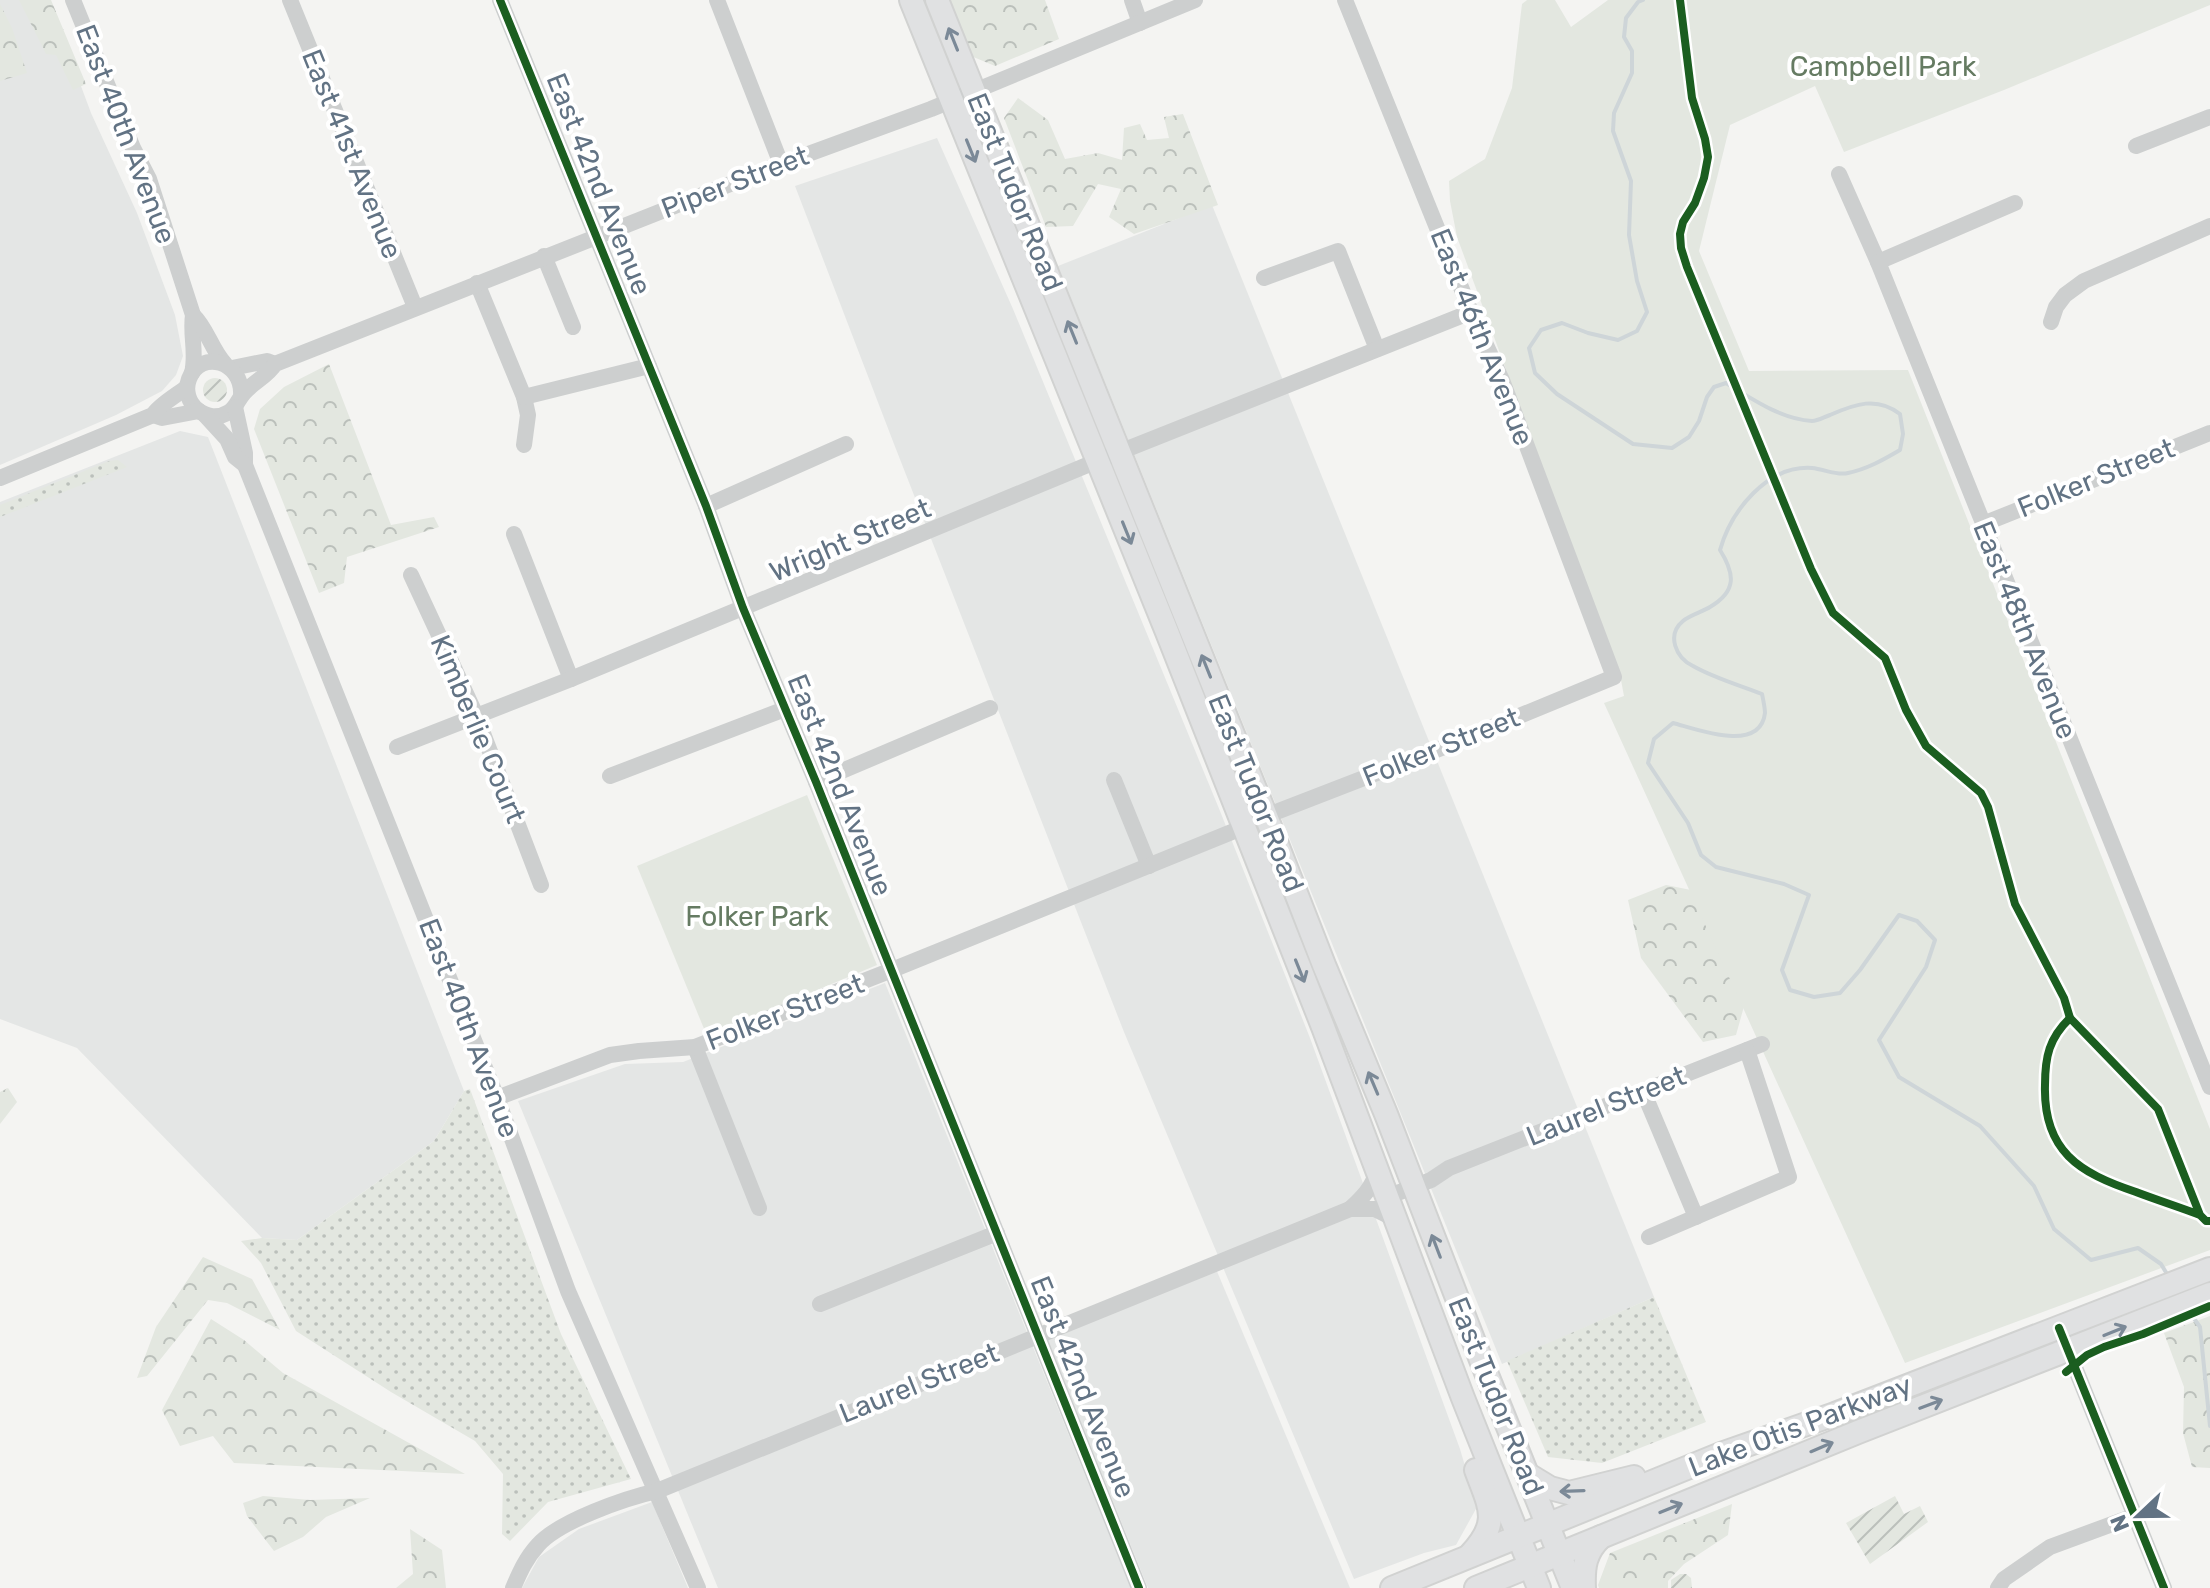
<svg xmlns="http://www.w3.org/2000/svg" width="2210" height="1588" font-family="Rubik,sans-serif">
<defs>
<pattern id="grass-dots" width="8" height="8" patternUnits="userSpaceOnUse" patternTransform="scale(2)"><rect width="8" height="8" fill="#e3e7e0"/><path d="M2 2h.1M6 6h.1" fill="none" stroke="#bbc0bb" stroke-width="1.8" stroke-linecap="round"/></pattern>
<pattern id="forest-crowns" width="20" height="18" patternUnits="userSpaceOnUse" patternTransform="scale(2)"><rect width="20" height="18" fill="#e3e7e0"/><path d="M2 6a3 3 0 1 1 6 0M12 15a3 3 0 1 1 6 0" fill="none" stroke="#bbc0bb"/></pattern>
<pattern id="garden-furrows" width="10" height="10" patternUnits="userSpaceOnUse" patternTransform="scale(2)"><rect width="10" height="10" fill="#e3e7e0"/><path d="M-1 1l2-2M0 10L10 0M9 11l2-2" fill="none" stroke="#bbc0bb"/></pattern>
</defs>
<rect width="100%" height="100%" fill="#f4f4f2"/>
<g fill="#e4e6e5">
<path d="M0,0H49L91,113L137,213L175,315L183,356L176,375L162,391L116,415L0,465Z"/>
<path d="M937,138L1013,309L1220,811L1310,1038L1460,1449L1477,1507L1456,1545L1424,1553L1354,1579L1124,1032L894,444L795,186Z"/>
<path d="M1212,205L1654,1297L1502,1364L1058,266Z"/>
<path d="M180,431L208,437L464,1091L434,1141L297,1240L262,1238L77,1048L0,1019V502Z"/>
<path d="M885,983L1131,1588H718L518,1101L625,1064L683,1062Z"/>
<path d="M1216,1269L1350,1588H1148L1047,1338Z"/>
<path d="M652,1502L688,1588H522L539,1557L579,1529Z"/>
</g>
<g fill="url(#grass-dots)">
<path d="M118,460L127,467L0,517V505L109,461Z"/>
<path d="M470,1089L561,1334L631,1479L548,1502L510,1541L502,1534L503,1474L475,1441L391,1392L296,1331L261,1263L241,1241L262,1238L297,1240L434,1141L464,1091Z"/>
<path d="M1654,1297L1706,1422L1602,1463L1548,1457L1507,1361Z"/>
</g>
<g fill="url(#forest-crowns)">
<path d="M19,0H51L86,84L73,90L56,55L46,54Z"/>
<path d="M948,0H1045L1059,39L995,66L971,56Z"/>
<path d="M0,4L12,28L27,73L0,81Z"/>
<path d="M1018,98L1048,120L1065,159L1098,153L1122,160L1124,128L1140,124L1147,140L1169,138L1164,117L1183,114L1218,205L1134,234L1109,217L1121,189L1098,184L1073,226L1046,227L1004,118Z"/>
<path d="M329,364L391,525L434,517L439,527L347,557L344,583L319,593L254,429L260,409L284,387Z"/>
<path d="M1666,885L1706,893L1755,967L1736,1035L1703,1042L1641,958L1628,900Z"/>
<path d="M8,1088L17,1102L0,1124V1092Z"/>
<path d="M203,1257L252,1279L280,1330L227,1303L208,1300L147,1376L137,1378L156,1327Z"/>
<path d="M2210,1316V1468L2192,1467L2183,1433L2184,1387L2164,1333Z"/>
<path d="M211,1319L244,1340L283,1373L465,1474L234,1463L213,1436L180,1446L162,1410Z"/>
<path d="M263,1496L310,1500L370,1498L326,1517L303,1537L274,1551L247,1516L243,1503Z"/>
<path d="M1732,1504L1728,1535L1684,1564L1668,1581V1588H1599L1598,1585L1610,1553Z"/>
<path d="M410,1529L442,1550L446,1588H396L413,1574Z"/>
</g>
<g fill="#e3e7e0">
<path d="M1527,0H1555L1571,27L1608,0H2210V5L2004,90L1844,152L1815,86L1730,125L1699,251L1749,371L1908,370L2210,1129V1250L1905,1363L1604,703L1624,696L1621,680L1457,237L1450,201L1449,181L1485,159L1512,88L1522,4Z"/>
<path d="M807,795L877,965L707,1036L637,866Z"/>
</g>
<g fill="url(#garden-furrows)">
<circle cx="215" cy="390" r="12"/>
<path d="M1895,1496L1904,1514L1920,1506L1928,1522L1870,1564L1846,1523Z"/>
<path d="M1680,1574H1686L1691,1578L1692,1588H1671V1580Z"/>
</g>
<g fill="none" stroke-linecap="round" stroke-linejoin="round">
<g stroke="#ced5d8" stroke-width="4">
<path d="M1643,0L1638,2L1626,18L1624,37L1632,51V73L1614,113L1613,131L1631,181L1629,235L1637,281L1647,312L1637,331L1618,340L1588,333L1562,323L1541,330L1529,348L1535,373L1557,394L1633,444L1672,448L1689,437L1699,421L1707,397L1714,387L1726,383C1752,399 1781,419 1812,421C1818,421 1824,417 1830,415C1855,404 1877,396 1900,414L1903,434L1900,450C1883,460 1867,469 1848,473C1837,476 1824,469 1812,468C1767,465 1731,511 1720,550C1735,574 1737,591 1710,607C1702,612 1690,615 1683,621C1666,635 1676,658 1693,666C1714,678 1739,685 1762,694C1763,699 1765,708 1765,713C1760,754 1696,729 1673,723L1654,739L1648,763L1688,823L1701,855L1716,867L1784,884L1809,895L1782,970L1790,990L1814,997L1840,993L1860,970L1899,915L1917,921L1935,940L1926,967L1879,1040L1899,1077L1980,1126L2034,1186L2054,1229L2091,1260L2138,1248L2161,1264L2167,1274"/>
<path d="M2193,1317L2200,1327L2210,1426"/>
</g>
<g stroke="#d1d2d1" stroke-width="26">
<g id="major">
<path d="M911,0L1167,632L1323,1027L1463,1398L1539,1588"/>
<path d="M937,0L1266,816L1324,965L1386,1114L1481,1360L1573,1588"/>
<path d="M1527,1474L1550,1488L1569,1493L1634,1477"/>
<path d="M1470,1555C1501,1522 1490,1508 1476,1470"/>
<path d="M1392,1588L1721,1454L1835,1414L2210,1269"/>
<path d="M1476,1588L1858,1432L2210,1294"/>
<path d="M1584,1588C1583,1567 1585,1552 1601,1537"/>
</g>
</g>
<g stroke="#cdcfcf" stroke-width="16">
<path d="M73,0L133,148L149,179L193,315C190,335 197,353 192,373"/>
<path d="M290,0L415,307"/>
<path d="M500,0L706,506L743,608L816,782L1139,1588"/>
<path d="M717,0L781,164"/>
<path d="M1132,0L1140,23"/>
<path d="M2136,146L2210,117"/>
<path d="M1839,174L1878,262L2210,1087"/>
<path d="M544,256L573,327"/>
<path d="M1878,262L2015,203"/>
<path d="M1264,278L1338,251L1377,349"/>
<path d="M477,283L524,397L528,415L524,445"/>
<path d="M193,315C207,328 211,349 225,364"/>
<path d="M2051,322L2056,307L2065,295L2084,281L2210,226"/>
<path d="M232,368L267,361L275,364"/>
<path d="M241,395C243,362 201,348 189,379C180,403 207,426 229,412C237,407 238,399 244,393C253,382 268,376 275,364L781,164L931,109L1195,0"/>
<path d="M524,397L649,366"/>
<path d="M235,407L245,453V465L497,1098L568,1291L698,1588"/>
<path d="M153,415L162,418L199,411"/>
<path d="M205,415L227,439L235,457L245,465"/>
<path d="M0,478L153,415C159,405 177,395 187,387"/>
<path d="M706,506L846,444"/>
<path d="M1983,524L2210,433"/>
<path d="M514,534L571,679"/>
<path d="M411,575L476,715L541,885"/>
<path d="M397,747L571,679L1097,461L1471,312"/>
<path d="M610,776L785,709"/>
<path d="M1114,780L1149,866"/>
<path d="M816,782L990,708"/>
<path d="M1266,816L1444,747L1614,677L1502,380L1471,312L1345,0"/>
<path d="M695,1047L759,1208"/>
<path d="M1643,1091L1696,1217"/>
<path d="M497,1098L610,1055L639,1051L695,1047L892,970L1244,827"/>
<path d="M1387,1197L1431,1180L1449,1168L1762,1044"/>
<path d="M1350,1209C1363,1197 1372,1188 1377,1171"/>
<path d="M1649,1237L1789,1177L1747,1050"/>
<path d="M820,1304L997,1233"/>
<path d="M2059,1328L2164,1588"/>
<path d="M513,1588C520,1572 526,1558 538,1545C559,1521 626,1498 657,1491L1350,1209H1375L1395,1219"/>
<path d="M1998,1588L2004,1579L2050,1547L2134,1516"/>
</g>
<use href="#major" stroke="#e0e1e2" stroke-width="22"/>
<g stroke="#fff" stroke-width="13">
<g id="cycleway">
<path d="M500,0L706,506L743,608L816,782L1139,1588"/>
<path d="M1680,0L1692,98L1705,139L1708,157L1704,178L1695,203L1683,222L1680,234L1681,248L1687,267L1811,569L1833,613L1885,658L1906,710L1926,746L1981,793L1988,807L2015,904L2064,998L2070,1018"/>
<path d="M2200,1215L2158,1109L2070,1018C2049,1038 2045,1057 2045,1085C2043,1151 2079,1173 2136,1192C2157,1200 2179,1207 2200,1215L2206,1221H2210"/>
<path d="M2059,1328L2164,1588"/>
<path d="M2066,1372L2087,1355L2104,1347L2143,1334L2210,1306"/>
</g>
</g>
<use href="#cycleway" stroke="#1b5e20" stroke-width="8"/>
</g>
<defs><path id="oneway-shaft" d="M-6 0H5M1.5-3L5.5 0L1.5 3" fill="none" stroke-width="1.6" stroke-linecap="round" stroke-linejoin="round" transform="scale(2)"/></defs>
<g stroke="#7b8997">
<use href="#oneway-shaft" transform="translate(953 39) rotate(-112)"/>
<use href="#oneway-shaft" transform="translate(971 151) rotate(68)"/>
<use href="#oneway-shaft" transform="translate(1072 332) rotate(-112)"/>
<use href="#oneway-shaft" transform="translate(1127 533) rotate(68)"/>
<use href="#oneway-shaft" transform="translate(1206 666) rotate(-112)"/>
<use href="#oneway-shaft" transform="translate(1300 971) rotate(68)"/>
<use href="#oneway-shaft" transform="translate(1373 1083) rotate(-113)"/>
<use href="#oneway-shaft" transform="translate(1436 1246) rotate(-111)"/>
<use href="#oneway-shaft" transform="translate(2115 1331) rotate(-22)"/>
<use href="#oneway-shaft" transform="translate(1931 1404) rotate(-21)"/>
<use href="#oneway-shaft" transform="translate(1822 1447) rotate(-23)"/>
<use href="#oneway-shaft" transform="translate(1572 1491) rotate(178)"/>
<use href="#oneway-shaft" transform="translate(1671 1508) rotate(-22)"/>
</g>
<g text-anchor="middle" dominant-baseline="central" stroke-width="8" stroke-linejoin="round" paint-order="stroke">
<g font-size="28" fill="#657b62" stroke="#fff">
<text x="1883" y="66">Campbell Park</text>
<text x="757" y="916">Folker Park</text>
</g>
<g font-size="28" fill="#627384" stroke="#fff">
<text transform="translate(126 134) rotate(69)">East 40th Avenue</text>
<text transform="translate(352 154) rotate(68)">East 41st Avenue</text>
<text transform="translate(735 182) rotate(-21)">Piper Street</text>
<text transform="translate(599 184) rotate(68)">East 42nd Avenue</text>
<text transform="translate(1015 192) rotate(68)">East Tudor Road</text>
<text transform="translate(1482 337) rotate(68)">East 46th Avenue</text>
<text transform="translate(2096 478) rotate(-22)">Folker Street</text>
<text transform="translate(850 540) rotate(-23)">Wright Street</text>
<text transform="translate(2025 630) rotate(68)">East 48th Avenue</text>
<text transform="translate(478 729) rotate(67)">Kimberlie Court</text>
<text transform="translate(1441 747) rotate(-22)">Folker Street</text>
<text transform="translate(840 785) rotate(68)">East 42nd Avenue</text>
<text transform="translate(1256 793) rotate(68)">East Tudor Road</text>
<text transform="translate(785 1012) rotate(-21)">Folker Street</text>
<text transform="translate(469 1028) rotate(69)">East 40th Avenue</text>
<text transform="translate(1606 1106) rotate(-22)">Laurel Street</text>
<text transform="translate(919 1383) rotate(-22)">Laurel Street</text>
<text transform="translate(1083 1387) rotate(68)">East 42nd Avenue</text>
<text transform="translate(1496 1396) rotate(68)">East Tudor Road</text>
<text transform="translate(1800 1426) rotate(-21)">Lake Otis Parkway</text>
</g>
</g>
<g transform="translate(2138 1516) rotate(248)" stroke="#ffffff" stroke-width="6" paint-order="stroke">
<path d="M0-6L14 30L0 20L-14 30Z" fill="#627384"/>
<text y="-12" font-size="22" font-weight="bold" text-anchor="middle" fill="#627384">N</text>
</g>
</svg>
